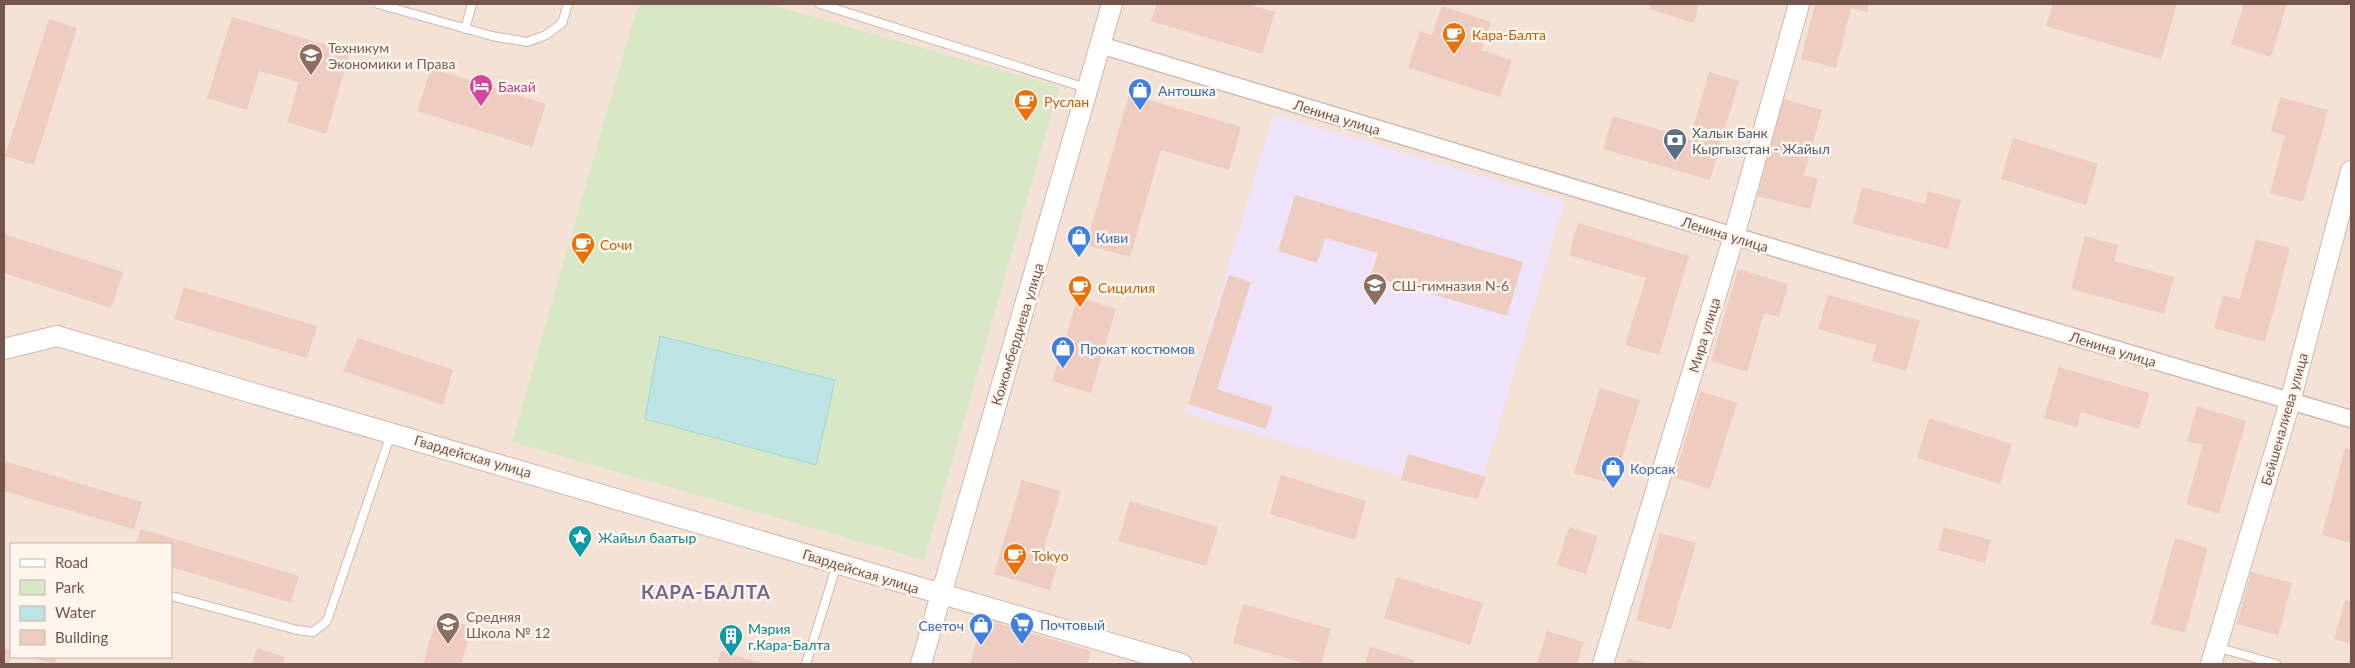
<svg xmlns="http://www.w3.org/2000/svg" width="2355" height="668" font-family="Lato,sans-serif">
<rect width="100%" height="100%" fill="#fbf1e7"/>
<path fill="#f3e2d5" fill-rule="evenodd" d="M4,4H2351V664H4ZM11,544H171V657H11Z"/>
<path fill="#eee3f8" d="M1273,114L1565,200L1477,499L1185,413Z"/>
<path fill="#d8e8c6" d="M638,4H768L1059,87L924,560L512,442Z"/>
<path fill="#bce4e4" stroke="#a3d4d5" d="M660,336L835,380L816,465L645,419Z"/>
<g fill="#efccc0">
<path d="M1157,4H1247L1275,12L1262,54L1151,21Z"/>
<path d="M1651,4H1699L1694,23L1649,9Z"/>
<path d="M1815,4H1869L1867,12L1851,8L1836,68L1801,59Z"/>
<path d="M2053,4H2177L2161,59L2046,26Z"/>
<path d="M2244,4H2287L2271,57L2231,44Z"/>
<path d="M1442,6L1491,22L1481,50L1512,60L1500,97L1408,68L1420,31L1432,35Z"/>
<path d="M232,17L350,52L326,134L287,122L299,82L259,71L247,110L207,98Z"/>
<path d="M49,19L77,28L34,165L5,156Z"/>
<path d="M431,68L546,104L532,147L417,111Z"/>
<path d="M1709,72L1739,81L1710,180L1603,149L1613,116L1690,139Z"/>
<path d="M1129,94L1241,127L1229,170L1161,150L1130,257L1086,245Z"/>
<path d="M2280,97L2328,110L2303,202L2270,193L2285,136L2271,131Z"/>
<path d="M1783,99L1822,110L1804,175L1818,179L1810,209L1757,196Z"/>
<path d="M2013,138L2098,164L2086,205L2001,179Z"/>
<path d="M1862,187L1925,204L1928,191L1961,200L1948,249L1853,224Z"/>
<path d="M1295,195L1523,262L1507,316L1371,276L1378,253L1325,238L1317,263L1278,251Z"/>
<path d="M1578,223L1689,256L1659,355L1625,345L1646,278L1569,255Z"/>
<path d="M4,234L123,272L111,308L4,273Z"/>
<path d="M2085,236L2118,245L2114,261L2174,277L2164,314L2071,289Z"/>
<path d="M2256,239L2290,248L2265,342L2214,328L2223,295L2240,299Z"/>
<path d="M1738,269L1788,284L1779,317L1764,313L1747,372L1711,361Z"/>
<path d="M1229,275L1251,282L1217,389L1273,407L1266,429L1188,404Z"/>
<path d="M184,287L317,326L307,358L174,319Z"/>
<path d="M1828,295L1920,321L1906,371L1872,361L1876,345L1818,329Z"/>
<path d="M1078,297L1116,309L1091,393L1052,381Z"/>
<path d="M358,338L453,370L443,405L343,371Z"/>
<path d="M2059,367L2150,393L2139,429L2081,412L2077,427L2044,418Z"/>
<path d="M1600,388L1640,400L1614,484L1574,473Z"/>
<path d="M1700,391L1737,403L1710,489L1674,477Z"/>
<path d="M2197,406L2246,421L2219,514L2186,504L2203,445L2187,441Z"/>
<path d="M1929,418L2012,444L2000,484L1917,458Z"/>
<path d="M2345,448L2351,450V543L2322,535Z"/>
<path d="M1408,454L1486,477L1477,499L1401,480Z"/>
<path d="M4,461L142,502L134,529L4,491Z"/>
<path d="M1281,475L1366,501L1355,540L1270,514Z"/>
<path d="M1022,480L1061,491L1044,548L1061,554L1050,590L994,574Z"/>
<path d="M1130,501L1218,527L1206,566L1118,541Z"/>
<path d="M1569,527L1598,536L1586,574L1557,565Z"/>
<path d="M1944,527L1991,540L1985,563L1938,550Z"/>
<path d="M141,529L299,576L291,603L171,567V544H136Z"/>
<path d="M1660,533L1696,543L1671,630L1636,620Z"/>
<path d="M2175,538L2208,548L2185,633L2151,624Z"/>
<path d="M2251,572L2292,583L2278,635L2237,624Z"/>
<path d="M1397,577L1483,603L1470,645L1384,618Z"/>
<path d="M2345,600L2351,602V644L2334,639Z"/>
<path d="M1243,604L1331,629L1321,664H1307L1233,643Z"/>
<path d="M437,616L472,627L461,664H423Z"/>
<path d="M983,619L1091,651L1087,664H1016L1007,662L1006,664H970Z"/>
<path d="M1547,631L1584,642L1577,664H1537Z"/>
<path d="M1370,647L1415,660L1413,664H1365Z"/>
<path d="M4,648L11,650L10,664H4Z"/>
<path d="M257,648L285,657L283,664H252Z"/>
<path d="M721,651L764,664H717Z"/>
<path d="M27,657H57L55,664Z"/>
<path d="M1627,658L1648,664H1625Z"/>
</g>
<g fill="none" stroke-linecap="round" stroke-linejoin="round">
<g stroke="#cfb9b0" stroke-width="10">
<g id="service">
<path d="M378,4L492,36L527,42L546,35L562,23L568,4"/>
<path d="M820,4L1086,88"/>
<path d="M465,29L472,4"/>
<path d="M175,597L297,630L313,632L327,621L391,434"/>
<path d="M2216,647L2276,664"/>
<path d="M806,664L837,564"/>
</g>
</g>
<g stroke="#cfb9b0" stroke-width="19">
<path id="minor" d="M1100,45L1734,236L2351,419"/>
</g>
<g stroke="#cfb9b0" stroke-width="22">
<g id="tertiary">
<path d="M4,349L57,336L1182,664"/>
<path d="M921,664L1112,4"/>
<path d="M1603,664L1734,236L1799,4"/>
<path d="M2211,664L2290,402L2351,171"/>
</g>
</g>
<use href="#service" stroke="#fff" stroke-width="8"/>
<use href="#minor" stroke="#fff" stroke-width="16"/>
<use href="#tertiary" stroke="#fff" stroke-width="20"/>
</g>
<defs>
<g id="cafe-pin" transform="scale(1.25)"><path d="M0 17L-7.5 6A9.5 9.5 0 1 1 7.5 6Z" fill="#e8710a" stroke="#fef5ed"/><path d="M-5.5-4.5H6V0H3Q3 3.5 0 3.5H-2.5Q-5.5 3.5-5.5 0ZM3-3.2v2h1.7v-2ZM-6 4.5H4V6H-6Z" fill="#fff"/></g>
<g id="school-pin" transform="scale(1.25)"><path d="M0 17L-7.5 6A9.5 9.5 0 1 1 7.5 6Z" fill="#8d6e63" stroke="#fef5ed"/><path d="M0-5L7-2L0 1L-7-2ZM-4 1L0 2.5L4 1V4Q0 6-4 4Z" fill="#fff"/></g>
<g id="hotel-pin" transform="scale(1.25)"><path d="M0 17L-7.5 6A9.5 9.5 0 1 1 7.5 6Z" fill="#d1479c" stroke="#fef5ed"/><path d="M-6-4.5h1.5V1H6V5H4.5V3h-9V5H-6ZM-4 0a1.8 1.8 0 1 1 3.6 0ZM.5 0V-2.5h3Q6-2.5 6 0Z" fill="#fff"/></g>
<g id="shop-pin" transform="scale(1.25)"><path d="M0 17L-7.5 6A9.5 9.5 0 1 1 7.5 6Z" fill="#3f7fe0" stroke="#fef5ed"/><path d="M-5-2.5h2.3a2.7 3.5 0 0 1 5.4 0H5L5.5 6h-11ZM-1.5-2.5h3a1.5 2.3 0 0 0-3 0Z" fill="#fff"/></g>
<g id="bank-pin" transform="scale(1.25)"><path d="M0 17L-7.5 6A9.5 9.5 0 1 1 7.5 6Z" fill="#5c6f8a" stroke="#fef5ed"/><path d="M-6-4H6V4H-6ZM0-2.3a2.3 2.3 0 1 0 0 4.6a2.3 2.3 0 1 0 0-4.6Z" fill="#fff"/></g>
<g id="sight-pin" transform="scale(1.25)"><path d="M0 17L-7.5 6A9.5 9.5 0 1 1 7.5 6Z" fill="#0f9aa8" stroke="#fef5ed"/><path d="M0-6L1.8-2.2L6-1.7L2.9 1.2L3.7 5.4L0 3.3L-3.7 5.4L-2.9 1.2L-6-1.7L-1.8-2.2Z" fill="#fff"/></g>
<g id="supermarket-pin" transform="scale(1.25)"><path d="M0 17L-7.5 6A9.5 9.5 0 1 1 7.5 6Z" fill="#3f7fe0" stroke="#fef5ed"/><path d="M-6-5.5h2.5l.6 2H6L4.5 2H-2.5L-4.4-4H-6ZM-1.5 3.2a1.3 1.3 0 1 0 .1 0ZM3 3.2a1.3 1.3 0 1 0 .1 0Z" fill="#fff"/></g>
<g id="building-pin" transform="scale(1.25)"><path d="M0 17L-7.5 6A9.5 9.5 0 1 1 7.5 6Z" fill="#0f9aa8" stroke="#fef5ed"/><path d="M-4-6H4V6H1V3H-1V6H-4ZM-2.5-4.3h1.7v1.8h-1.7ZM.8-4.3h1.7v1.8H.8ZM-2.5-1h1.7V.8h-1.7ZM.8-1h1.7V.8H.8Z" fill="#fff"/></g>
</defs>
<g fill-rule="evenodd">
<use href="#cafe-pin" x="1454" y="34"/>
<use href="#school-pin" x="311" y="55"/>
<use href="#hotel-pin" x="481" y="86"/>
<use href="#shop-pin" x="1140" y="90"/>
<use href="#cafe-pin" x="1026" y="101"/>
<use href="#bank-pin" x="1675" y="140"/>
<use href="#shop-pin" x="1079" y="237"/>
<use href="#cafe-pin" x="583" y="244"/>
<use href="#school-pin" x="1375" y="285"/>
<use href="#cafe-pin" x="1080" y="287"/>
<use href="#shop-pin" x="1063" y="348"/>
<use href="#shop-pin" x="1613" y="468"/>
<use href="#sight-pin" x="580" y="537"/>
<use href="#cafe-pin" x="1015" y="555"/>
<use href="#school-pin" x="448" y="624"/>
<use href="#supermarket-pin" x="1022" y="624"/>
<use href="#shop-pin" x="981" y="625"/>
<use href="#building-pin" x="731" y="636"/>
</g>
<g text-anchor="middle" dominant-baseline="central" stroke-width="5" stroke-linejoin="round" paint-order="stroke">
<g font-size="14" fill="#c56008" stroke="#fef5ed" text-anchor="start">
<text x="1472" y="34">Кара-Балта</text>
<text x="1044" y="101">Руслан</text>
<text x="600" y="244">Сочи</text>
<text x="1098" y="287">Сицилия</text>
<text x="1032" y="555">Tokyo</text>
</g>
<g font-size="14" fill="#785e54" stroke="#fef5ed" text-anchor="start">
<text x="328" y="47">Техникум<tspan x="328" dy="16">Экономики и Права</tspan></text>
<text x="1392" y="285">СШ-гимназия N-6</text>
<text x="466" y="616">Средняя<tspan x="466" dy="16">Школа № 12</tspan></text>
</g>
<g font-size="14" fill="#b23c85" stroke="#fef5ed" text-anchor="start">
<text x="498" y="86">Бакай</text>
</g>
<g font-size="14" fill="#366cbe" stroke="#fef5ed" text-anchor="start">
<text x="1158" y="90">Антошка</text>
<text x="1096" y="237">Киви</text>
<text x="1080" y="348">Прокат костюмов</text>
<text x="1630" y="468">Корсак</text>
<text x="1040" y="624">Почтовый</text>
<text x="964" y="625" text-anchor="end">Светоч</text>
</g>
<g font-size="14" fill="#74554c" stroke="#fef5ed">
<text transform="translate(1337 117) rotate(17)">Ленина улица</text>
<text transform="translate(1725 234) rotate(17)">Ленина улица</text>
<text transform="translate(1017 334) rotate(-73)">Кожомбердиева улица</text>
<text transform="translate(1704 335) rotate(-73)">Мира улица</text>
<text transform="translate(2113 349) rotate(17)">Ленина улица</text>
<text transform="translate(2284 419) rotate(-74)">Бейшеналиева улица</text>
<text transform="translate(473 456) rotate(16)">Гвардейская улица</text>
<text transform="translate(861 571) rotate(17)">Гвардейская улица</text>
</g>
<g font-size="14" fill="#4e5e75" stroke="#fef5ed" text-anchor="start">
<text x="1692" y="132">Халык Банк<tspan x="1692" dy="16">Кыргызстан - Жайыл</tspan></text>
</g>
<g font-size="14" fill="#0d838f" stroke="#fef5ed" text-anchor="start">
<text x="598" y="537">Жайыл баатыр</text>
<text x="748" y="628">Мэрия<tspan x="748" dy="16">г.Кара-Балта</tspan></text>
</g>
<g font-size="19" font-weight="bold" letter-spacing="1" fill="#7b6490" stroke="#fef5ed">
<text x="706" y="591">КАРА-БАЛТА</text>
</g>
</g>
<rect width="2355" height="668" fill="none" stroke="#74554c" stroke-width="10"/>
<rect x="10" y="543" width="162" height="115" fill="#fef5ed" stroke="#c7b5ad"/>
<rect x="20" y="559" width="25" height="8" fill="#ffffff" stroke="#c7b5ad"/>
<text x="55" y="568" font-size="15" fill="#74554c">Road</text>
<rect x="20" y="580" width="25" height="15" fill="#d8e8c6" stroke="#c7b5ad"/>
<text x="55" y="593" font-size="15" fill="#74554c">Park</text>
<rect x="20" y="606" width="25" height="15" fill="#bce4e4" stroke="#c7b5ad"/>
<text x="55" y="618" font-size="15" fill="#74554c">Water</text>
<rect x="20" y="630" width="25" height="15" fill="#efccc0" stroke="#c7b5ad"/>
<text x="55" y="643" font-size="15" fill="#74554c">Building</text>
</svg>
